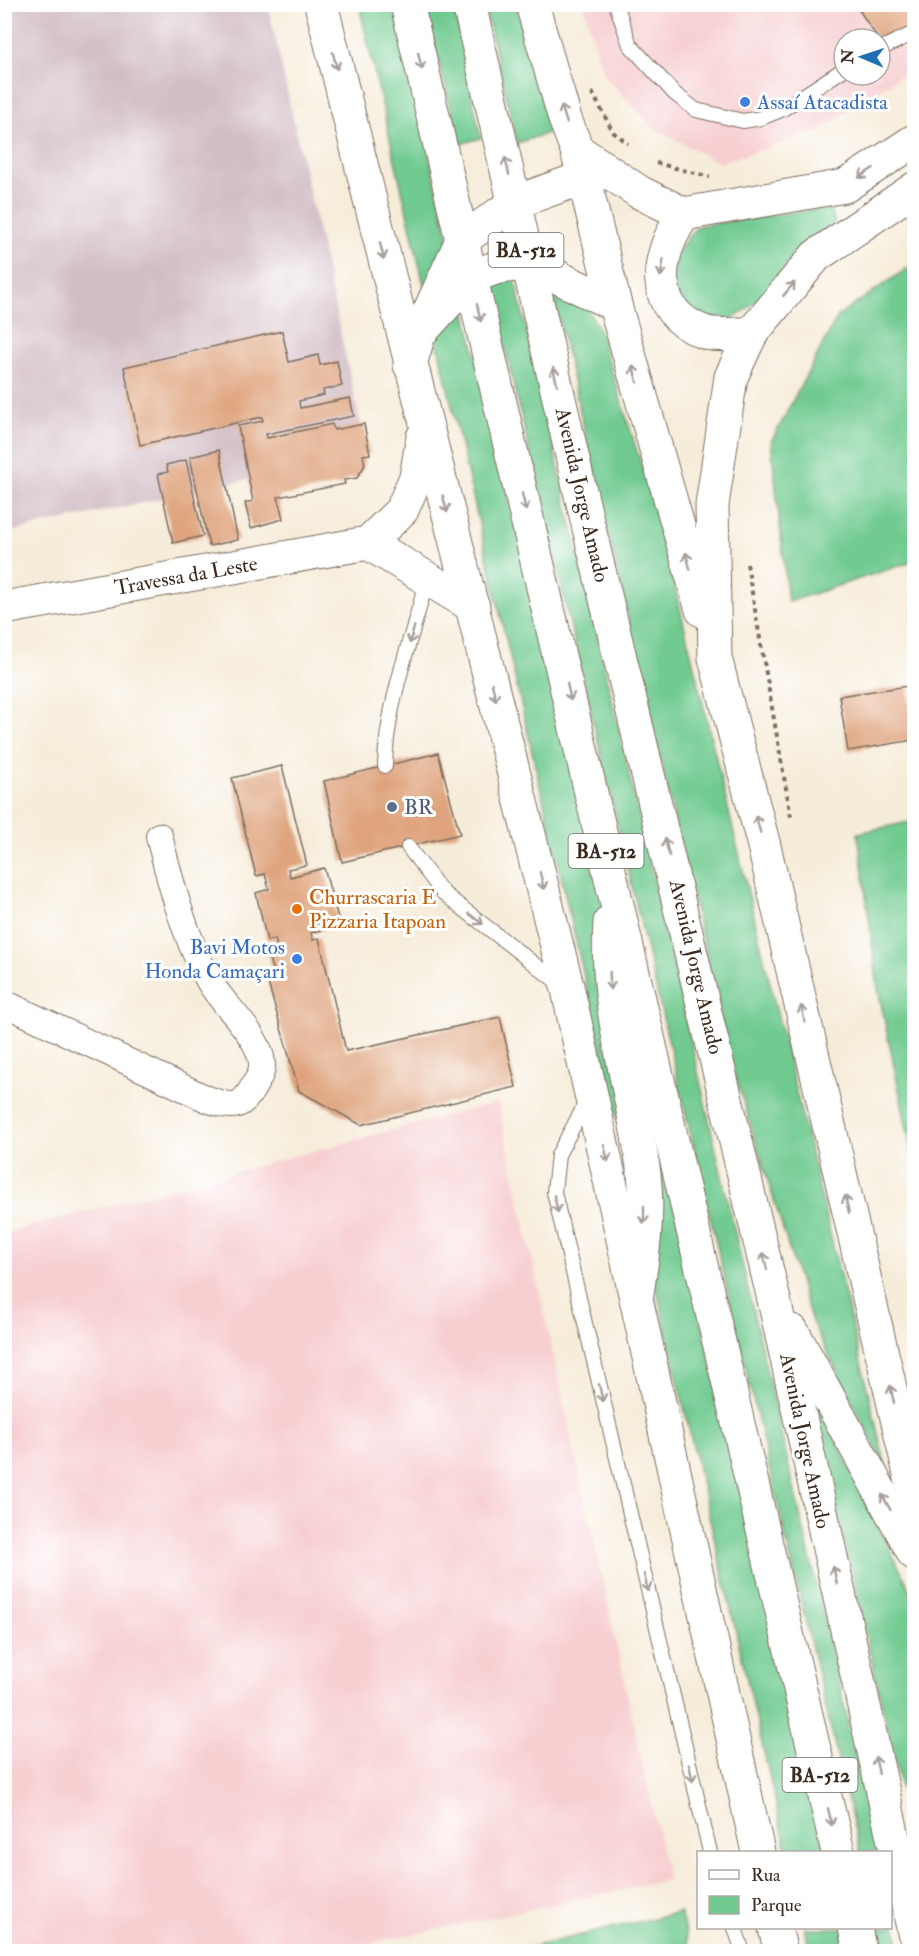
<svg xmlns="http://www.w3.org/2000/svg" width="919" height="1956" font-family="'IM FELL Double Pica',serif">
<rect width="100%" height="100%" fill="#fff"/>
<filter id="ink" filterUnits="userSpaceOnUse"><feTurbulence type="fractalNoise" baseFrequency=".0167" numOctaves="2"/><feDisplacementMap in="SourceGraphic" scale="12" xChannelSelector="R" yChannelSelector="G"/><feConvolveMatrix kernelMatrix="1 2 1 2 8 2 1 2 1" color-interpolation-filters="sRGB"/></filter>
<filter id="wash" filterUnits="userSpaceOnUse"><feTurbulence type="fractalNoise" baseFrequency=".008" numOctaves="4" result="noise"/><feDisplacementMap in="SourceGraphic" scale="24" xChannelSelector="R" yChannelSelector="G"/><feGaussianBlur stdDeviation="1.35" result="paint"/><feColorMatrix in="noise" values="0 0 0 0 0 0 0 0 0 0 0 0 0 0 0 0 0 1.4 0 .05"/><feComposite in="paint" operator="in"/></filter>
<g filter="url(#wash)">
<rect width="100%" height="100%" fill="#f6ecda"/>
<g fill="#f7cfd1" fill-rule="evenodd">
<path d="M584,5H914V67L815,133L719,163L652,127L603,74ZM844,39H880V75H844Z"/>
<path d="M498,1102L668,1880L335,1951H5V1233Z"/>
</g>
<path fill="#d2bdc6" d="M4,5H268L367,453L5,533Z"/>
<g fill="#71cb91" stroke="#567a58" stroke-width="1.5">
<path d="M359,5H394L825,1852H787Z"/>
<path d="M424,5H453L481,138L460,144Z"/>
<path d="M484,5H516L551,132L517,143Z"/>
<path d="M829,207L835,222C815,242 751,316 727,320C702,324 667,300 670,273C672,255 686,240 698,226Z"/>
<path d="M914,264V561L788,602L771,442L838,316Z"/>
<path d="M514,276L878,1852H860L491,289Z"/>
<path d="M552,290L584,303L598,327L660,525L887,1471L812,1322L730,1059Z"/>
<path d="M914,821V1162L878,989L858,833Z"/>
<path d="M807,1381L914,1598V1843Z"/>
<path d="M891,1906L901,1951H884L878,1928H890Z"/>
<path d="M680,1912L690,1951H514Z"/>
<path d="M805,1928H842L848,1951H810Z"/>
</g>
<g id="blocks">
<g fill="#dfa47e">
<path d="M855,4H914V24L883,46Z"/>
<path d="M282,331L289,362L318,355L320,365L337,361L342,386L323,390L324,395L299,401L300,408L350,398L354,416L266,434L267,438L332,424L334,430L364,424L370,454L363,455L365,465L357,478L344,480L345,484L278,497L283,519L251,528L245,503L253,501L238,426L263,421L262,417L140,445L124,367Z"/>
<path d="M219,450L238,540L209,546L190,457Z"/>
<path d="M186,460L203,536L173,543L158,474L168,472L166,465Z"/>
<path d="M908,686L914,740L848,751L839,696Z"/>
<path d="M438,753L460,834L342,862L324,781Z"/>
<path d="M282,766L307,865L288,869L290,877L324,868L340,925L311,933L313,940L319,938L346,1051L500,1017L516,1087L361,1125L299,1091L268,983L275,981L267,950L277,947L275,939L267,941L256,893L269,889L265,874L256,876L232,778Z"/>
</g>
</g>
</g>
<g filter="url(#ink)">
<use href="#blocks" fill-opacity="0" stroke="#7c6e60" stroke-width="1.5"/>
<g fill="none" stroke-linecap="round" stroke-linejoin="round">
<g stroke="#7c6e60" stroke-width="16">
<g id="service">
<path d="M616,4L630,45L675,94L696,110L743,121L761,118L783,109L844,69"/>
<path d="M880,49L914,33"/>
<path d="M385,766C386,705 412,638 427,579"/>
<path d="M408,847L443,893L561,985"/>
<path d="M587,1101L558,1155L554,1192L710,1852"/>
<path d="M735,1928L743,1952"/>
</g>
</g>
<g stroke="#7c6e60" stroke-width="28">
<path id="minor" d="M4,1003L207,1099C233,1108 241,1110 255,1084C259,1078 263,1071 262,1063C260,1035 221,1004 208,979C184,935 171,884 159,836"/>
</g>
<g stroke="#7c6e60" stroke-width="35">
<g id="tertiary">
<path d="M321,4L568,990L758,1852"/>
<path d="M532,4L565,119L577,150L639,192L684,214"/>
<path d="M577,150L615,305L702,610"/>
<path d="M914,189L816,256L751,334L731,377L712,505L715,658L764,846L914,1491"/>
<path d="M684,214L845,186L914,141"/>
<path d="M684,214C655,256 647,311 704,332C717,337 737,333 751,334"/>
<path d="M368,543L473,606"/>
<path d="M4,608L368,543L402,510L416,477L423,437"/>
<path d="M775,1928L781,1952"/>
</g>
</g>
<g stroke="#7c6e60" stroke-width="35">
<g id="primary">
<path d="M407,4L838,1852"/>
<path d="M469,4L581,495L774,1300L914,1932"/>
<path d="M419,334L462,240L516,202L585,177L608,172"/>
<path d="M410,365L419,334L471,277L495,268L529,263L615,305"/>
<path d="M610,922C604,1008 633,1089 644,1174C649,1213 643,1255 637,1293"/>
<path d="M792,1331L914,1553"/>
<path d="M855,1928L860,1952"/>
</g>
</g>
<g stroke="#7c6e60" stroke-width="4" stroke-dasharray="4.5 4.5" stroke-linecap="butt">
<path d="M592,92L613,132L628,144"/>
<path d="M656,163L710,177"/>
<path d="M747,564L791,817"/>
</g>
<use href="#service" stroke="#fff" stroke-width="14"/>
<use href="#minor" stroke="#fff" stroke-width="26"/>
<use href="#tertiary" stroke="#fff" stroke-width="33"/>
<use href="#primary" stroke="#fff" stroke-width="33"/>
</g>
<defs><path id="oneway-shaft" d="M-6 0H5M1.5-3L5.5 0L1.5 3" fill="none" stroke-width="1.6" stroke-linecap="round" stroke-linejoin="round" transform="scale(1.5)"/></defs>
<g stroke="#a79f9a">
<use href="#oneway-shaft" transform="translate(335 61) rotate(76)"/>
<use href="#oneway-shaft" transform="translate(420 61) rotate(77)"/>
<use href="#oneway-shaft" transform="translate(564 114) rotate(-107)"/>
<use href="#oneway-shaft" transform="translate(507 166) rotate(-103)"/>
<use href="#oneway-shaft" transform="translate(866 173) rotate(147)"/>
<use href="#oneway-shaft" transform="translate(382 251) rotate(76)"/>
<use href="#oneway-shaft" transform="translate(662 268) rotate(100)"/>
<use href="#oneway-shaft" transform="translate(789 289) rotate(-50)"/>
<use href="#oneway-shaft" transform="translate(479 313) rotate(77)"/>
<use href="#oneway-shaft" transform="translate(635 374) rotate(-107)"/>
<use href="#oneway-shaft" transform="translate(555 376) rotate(-103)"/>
<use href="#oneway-shaft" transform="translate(524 502) rotate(77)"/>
<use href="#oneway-shaft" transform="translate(445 504) rotate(75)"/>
<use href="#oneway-shaft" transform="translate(688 561) rotate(-105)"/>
<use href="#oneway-shaft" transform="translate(412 635) rotate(105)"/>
<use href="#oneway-shaft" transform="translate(494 692) rotate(76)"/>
<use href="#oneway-shaft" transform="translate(569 692) rotate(77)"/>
<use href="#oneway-shaft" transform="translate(758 824) rotate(-105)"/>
<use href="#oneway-shaft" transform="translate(667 847) rotate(-104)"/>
<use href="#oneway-shaft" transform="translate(542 881) rotate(76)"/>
<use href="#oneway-shaft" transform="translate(476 919) rotate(38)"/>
<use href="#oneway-shaft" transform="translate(610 981) rotate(88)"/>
<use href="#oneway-shaft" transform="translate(803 1014) rotate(-103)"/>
<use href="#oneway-shaft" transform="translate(606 1153) rotate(77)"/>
<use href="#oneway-shaft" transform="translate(556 1204) rotate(77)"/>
<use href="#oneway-shaft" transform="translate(847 1204) rotate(-103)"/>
<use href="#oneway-shaft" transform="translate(644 1215) rotate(90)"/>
<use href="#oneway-shaft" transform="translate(765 1261) rotate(-103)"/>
<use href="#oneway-shaft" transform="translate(601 1393) rotate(77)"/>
<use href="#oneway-shaft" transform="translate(892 1394) rotate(-103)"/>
<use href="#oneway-shaft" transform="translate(886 1502) rotate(-119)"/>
<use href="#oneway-shaft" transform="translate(835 1575) rotate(-102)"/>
<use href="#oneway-shaft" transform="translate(646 1583) rotate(77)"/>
<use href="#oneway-shaft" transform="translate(877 1765) rotate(-102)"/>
<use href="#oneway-shaft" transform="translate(691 1773) rotate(77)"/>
<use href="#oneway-shaft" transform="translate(830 1817) rotate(77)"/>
</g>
</g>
<g fill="#3f7fe0" stroke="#fff" stroke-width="2">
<circle cx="745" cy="102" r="6"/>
<circle cx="297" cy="959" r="6"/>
</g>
<circle fill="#5c6f8a" stroke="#fff" stroke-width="2" cx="392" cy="807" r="6"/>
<circle fill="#e8710a" stroke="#fff" stroke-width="2" cx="297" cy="909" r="6"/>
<g text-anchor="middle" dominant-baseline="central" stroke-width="6" stroke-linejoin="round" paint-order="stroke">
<g fill="#fff" stroke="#766a62" stroke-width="1.5">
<rect x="488.5" y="233" width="75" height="34" rx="4.5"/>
<rect x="568.5" y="834" width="75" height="34" rx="4.5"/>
<rect x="782.5" y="1758" width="75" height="34" rx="4.5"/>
</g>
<g font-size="20" font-weight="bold" fill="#3b2a1e">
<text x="526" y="250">BA-512</text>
<text x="606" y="851">BA-512</text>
<text x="820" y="1775">BA-512</text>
</g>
<g font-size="21" fill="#366cbe" stroke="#fff" text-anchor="start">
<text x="757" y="102">Assaí Atacadista</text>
<text x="285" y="947" text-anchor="end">Bavi Motos<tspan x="285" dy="24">Honda Camaçari</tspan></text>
</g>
<g font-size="21" fill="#3b2a1e" stroke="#fff">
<text transform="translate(582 495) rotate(77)">Avenida Jorge Amado</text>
<text transform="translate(186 576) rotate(-10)">Travessa da Leste</text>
<text transform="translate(696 967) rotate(77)">Avenida Jorge Amado</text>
<text transform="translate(805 1441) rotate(78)">Avenida Jorge Amado</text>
</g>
<g font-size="21" fill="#4e5e75" stroke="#fff" text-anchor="start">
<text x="404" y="807">BR</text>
</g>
<g font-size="21" fill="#c56008" stroke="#fff" text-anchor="start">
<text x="309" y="897">Churrascaria E<tspan x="309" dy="24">Pizzaria Itapoan</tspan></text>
</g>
</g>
<rect width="919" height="1956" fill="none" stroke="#fff" stroke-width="24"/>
<rect x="697" y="1851" width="195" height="78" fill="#ffffff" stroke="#b1aaa5" stroke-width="1.5"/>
<rect x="709" y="1870" width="30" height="9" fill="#ffffff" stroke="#b1aaa5" stroke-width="1.5"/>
<text x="751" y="1881" font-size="18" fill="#3b2a1e">Rua</text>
<rect x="709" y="1896" width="30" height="18" fill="#71cb91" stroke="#b1aaa5" stroke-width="1.5"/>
<text x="751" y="1911" font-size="18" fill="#3b2a1e">Parque</text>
<g transform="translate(862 57) rotate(272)"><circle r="28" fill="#ffffff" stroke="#b1aaa5" stroke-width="1.5"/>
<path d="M0-4.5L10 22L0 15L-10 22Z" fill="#1f6fb2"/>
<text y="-9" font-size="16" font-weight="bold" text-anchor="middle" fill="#3b2a1e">N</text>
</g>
</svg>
